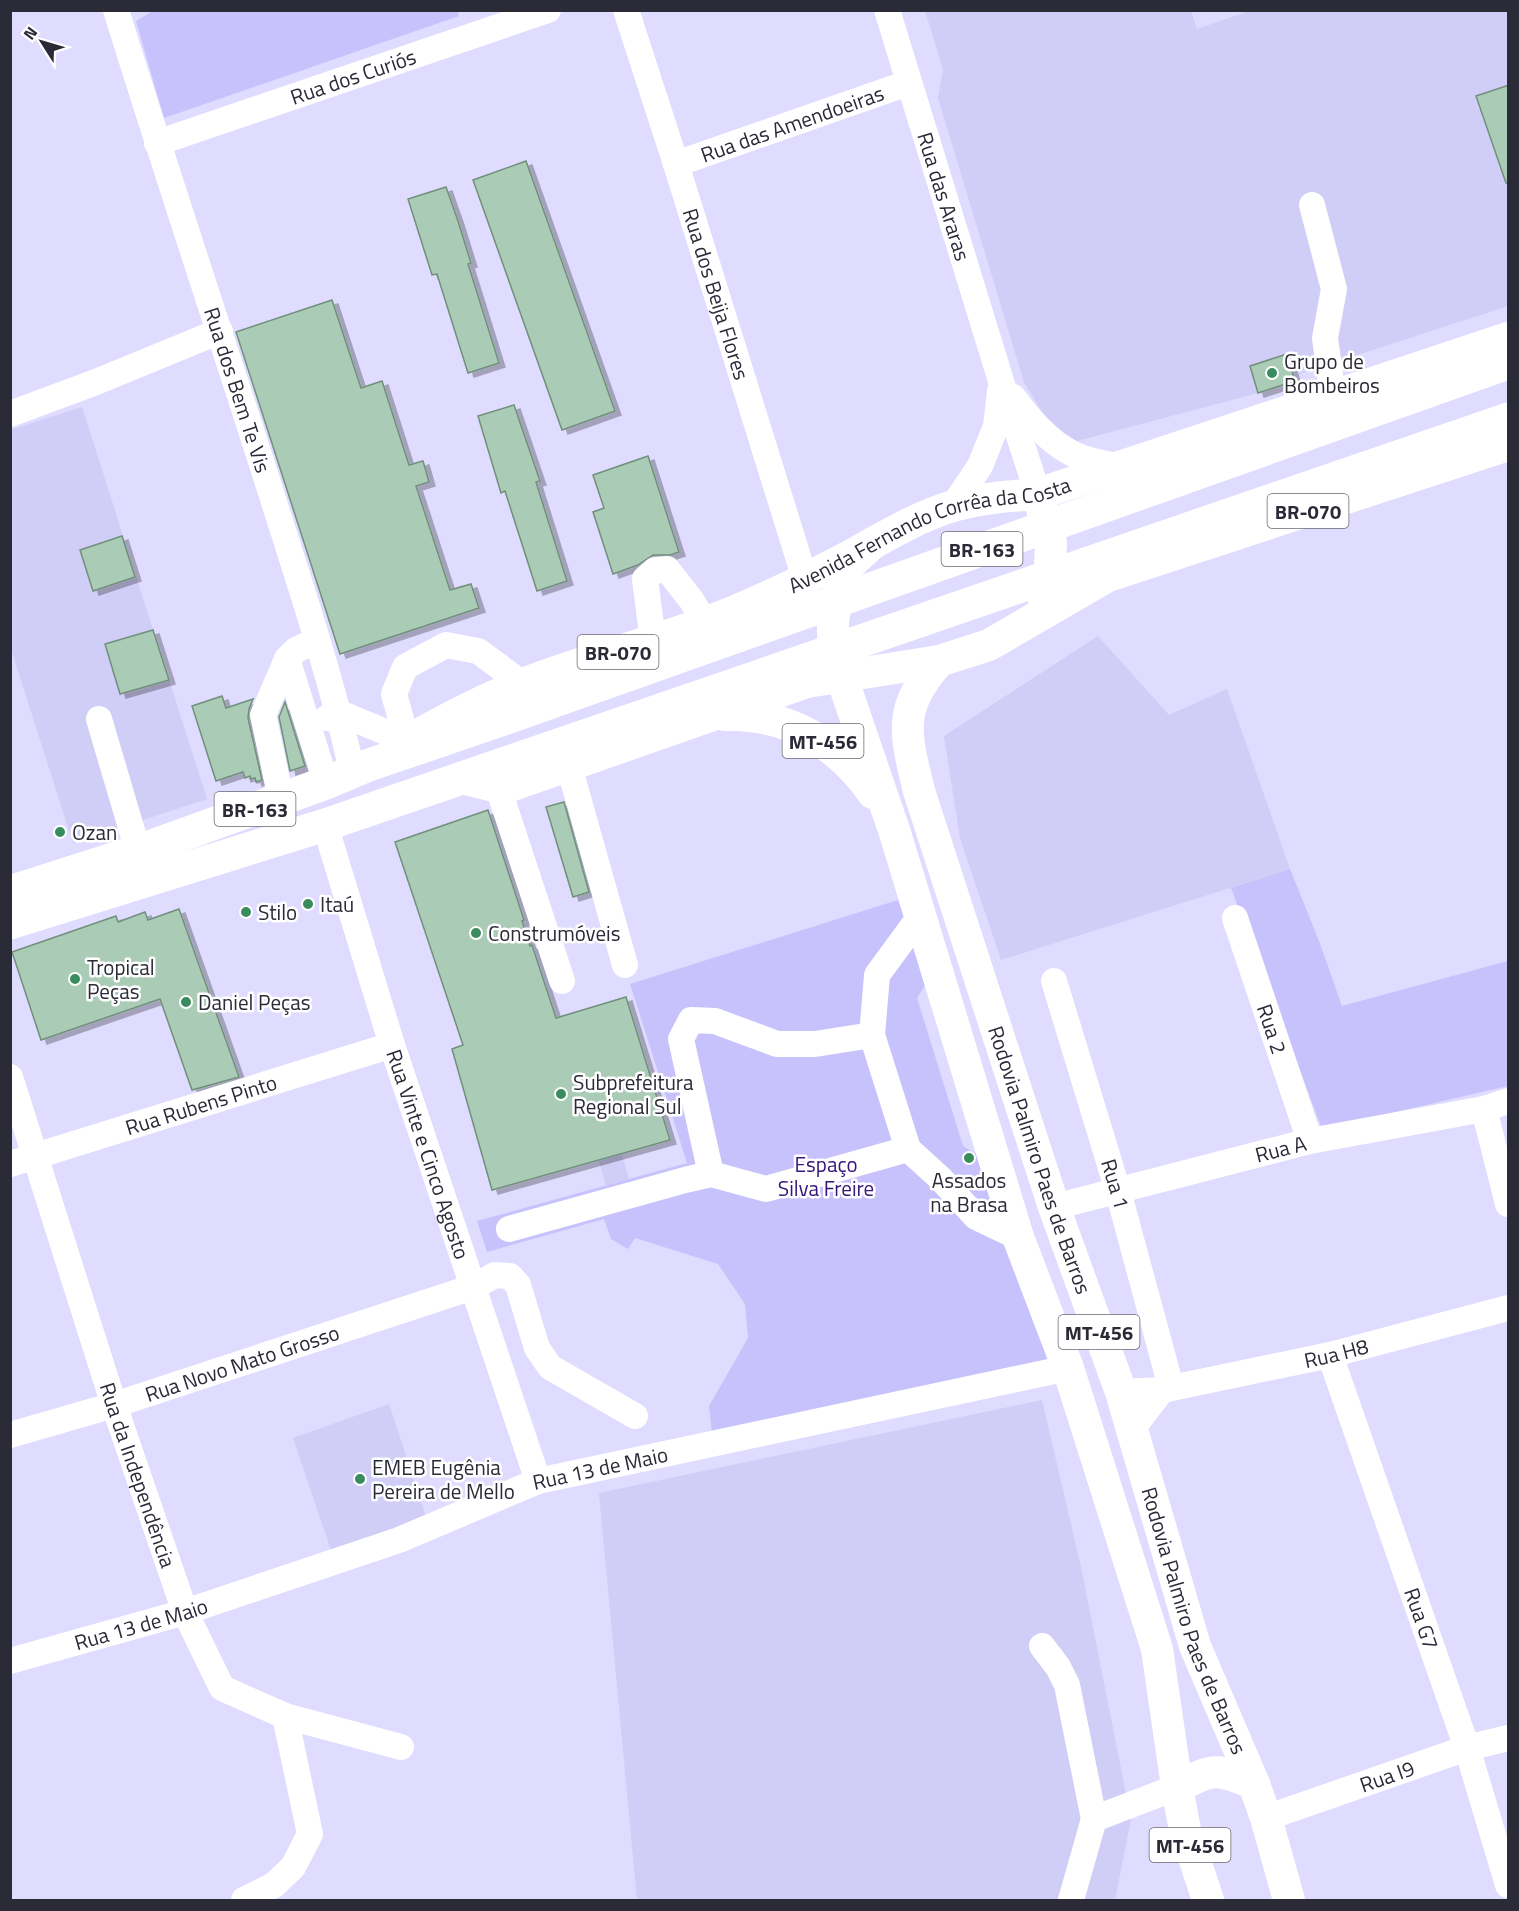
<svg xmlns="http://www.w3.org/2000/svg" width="1519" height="1911" font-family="'Titillium Web',sans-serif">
<defs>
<filter id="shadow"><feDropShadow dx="6" dy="4" stdDeviation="0" flood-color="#0004"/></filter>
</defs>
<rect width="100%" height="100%" fill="#dfdcff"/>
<g fill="#d0cdf6">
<path d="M925,11H1191L1197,29L1249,11H1508V306L1299,374L1291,353L1250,366L1258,393L1077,441L1062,432L1046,418L1024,382L938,98L943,69Z"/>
<path d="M82,407L207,799L73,843L11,649L10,430Z"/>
<path d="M1098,636L1169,715L1227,689L1290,869L1001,960L960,838L944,736Z"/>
<path d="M621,1152L629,1179L606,1185L598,1159Z"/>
<path d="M1042,1400L1081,1567L1131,1819L1115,1900H637L599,1493Z"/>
<path d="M389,1404L427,1520L333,1556L293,1438Z"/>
</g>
<g fill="#c7c1fc">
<path d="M153,11L457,10L459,16L164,118L136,21Z"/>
<path d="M1290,869L1319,941L1342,1006L1508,961V1086L1322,1129L1231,888Z"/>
<path d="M898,900L926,984L917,998L963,1146L981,1157L1037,1307L1048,1361L712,1433L709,1406L748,1338L745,1304L718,1264L635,1238L628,1249L611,1239L604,1219L487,1252L477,1221L687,1163L630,984Z"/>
</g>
<g fill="#aacbb5" stroke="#71907c" stroke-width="1.5" filter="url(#shadow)">
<path d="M1509,85V183H1506L1476,96Z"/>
<path d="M526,161L615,411L562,430L473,180Z"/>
<path d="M446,187L458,221L471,263L468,264L499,363L468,373L437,274L432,275L408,199Z"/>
<path d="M332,300L361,388L382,381L409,465L423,461L429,482L416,486L450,590L471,584L479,608L340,654L236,332Z"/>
<path d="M1287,354L1295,381L1258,393L1250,366Z"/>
<path d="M514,405L540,481L536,482L567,581L537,591L505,491L501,493L478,416Z"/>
<path d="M648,456L679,552L670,555H653L638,565L613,574L593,512L604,508L593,475Z"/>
<path d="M122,536L135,577L93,591L80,550Z"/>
<path d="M153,630L169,680L120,694L105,644Z"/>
<path d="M222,696L226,708L253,699L249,709L248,718L262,780L256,782L255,778L251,779L250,776L245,778L243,772L216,781L192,706Z"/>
<path d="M285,702L305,766L290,771L279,717Z"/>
<path d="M564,802L589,892L573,897L546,807Z"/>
<path d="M488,810L524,920L522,921L530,946L532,945L556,1018L626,997L670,1140L492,1190L452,1049L463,1045L395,842Z"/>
<path d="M179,909L239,1077L192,1090L160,999L41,1040L12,952L116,916L118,922L145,912L148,920Z"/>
</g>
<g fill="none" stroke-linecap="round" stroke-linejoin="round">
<g stroke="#fff" stroke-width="26">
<path id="s1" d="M116,10C167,175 222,338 274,502C302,591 332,680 352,771"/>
<path id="s2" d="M626,10L676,164L805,579"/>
<path id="s3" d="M887,10L1001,381L1038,494"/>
<path id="s4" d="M157,143L548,10"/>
<path id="s5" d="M676,164L908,83"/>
<path d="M1312,205L1334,289L1325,338L1333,397"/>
<path d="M1013,397C1029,419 1053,447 1080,457C1093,462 1108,464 1122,467"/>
<path d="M10,414L96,382L220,331"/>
<path d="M953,506L980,466L996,426L1000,391"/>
<path d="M653,641L645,579L655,570L667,569L692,601L705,623"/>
<path d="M287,659L326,783"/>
<path d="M327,718L340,713L407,741"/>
<path d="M99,719L138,851"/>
<path d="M407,741L394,694L405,667L446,645L478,651L523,684"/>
<path d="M569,766L625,965"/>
<path d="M498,787L562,981"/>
<path d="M281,799L263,715L287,659L296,650L317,640"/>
<path id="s6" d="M325,825L392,1045L538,1481"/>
<path d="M921,915L877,975L872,1035L908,1149L941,1179L976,1217L1018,1237"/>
<path id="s7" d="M1235,918L1310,1141"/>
<path id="s8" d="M1054,981L1118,1191L1171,1387"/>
<path id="s9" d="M10,1077L114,1405L185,1612L222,1688L285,1716L401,1747"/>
<path d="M1484,1109L1508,1204"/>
<path id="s10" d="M10,1164L392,1045"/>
<path d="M711,1174L681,1039L691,1020L715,1021L777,1044H815L872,1035"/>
<path id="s11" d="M1054,1207L1310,1141L1484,1109L1508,1101"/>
<path d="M509,1229L685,1180L711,1174L766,1189L908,1149"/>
<path id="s12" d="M1330,1355L1467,1748L1508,1885"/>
<path id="s13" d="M1121,1392L1162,1390L1330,1355L1508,1308"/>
<path d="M1132,1429L1162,1390"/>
<path id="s14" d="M10,1435L114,1405L473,1287L495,1275L510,1276L518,1285L537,1348L550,1367L635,1416"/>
<path d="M1042,1646L1058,1667L1067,1685L1094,1819"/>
<path id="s15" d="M10,1661L185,1612L399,1540L538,1481L1068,1368"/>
<path id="s16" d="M1266,1818L1467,1748L1508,1738"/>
<path d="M244,1900L274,1885L293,1867L310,1834L285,1716"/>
<path d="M1071,1900L1094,1819L1177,1787"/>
</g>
<g stroke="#fff" stroke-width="32">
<path d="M1040,501L1051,543L1049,583L1044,602"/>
<path d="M873,543L850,564L843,576L838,593L833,621V636L841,675L895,833L1018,1237L1068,1368L1157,1649L1177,1787L1185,1830L1208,1900"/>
<path id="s17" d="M939,661C897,709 905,733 919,791L1054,1207L1121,1392L1195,1646L1254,1784L1266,1818L1289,1900"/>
<path d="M725,715C787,713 838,743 873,793"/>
<path id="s18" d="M397,747C438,723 479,701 523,684C592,657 664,640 733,612C776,594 818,573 859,551C889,534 920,516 953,506C981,498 1010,496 1038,494L1508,338"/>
<path d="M461,778L498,787L513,785L807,682L939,661L989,645L1108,576L1508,445"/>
<path d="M1177,1787C1213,1769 1216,1767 1254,1784"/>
</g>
<g stroke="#fff" stroke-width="33">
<path d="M10,892L138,851L326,783L366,766L498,721L1508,363"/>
<path d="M10,923L325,825L1508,419"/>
</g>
</g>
<g fill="#398c5e" stroke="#fff" stroke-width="2">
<circle cx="1272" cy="373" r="6"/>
<circle cx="60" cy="832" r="6"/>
<circle cx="308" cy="904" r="6"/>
<circle cx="246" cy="912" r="6"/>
<circle cx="476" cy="933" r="6"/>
<circle cx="75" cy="979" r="6"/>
<circle cx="186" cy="1002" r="6"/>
<circle cx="561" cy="1094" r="6"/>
<circle cx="969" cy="1158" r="6"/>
<circle cx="360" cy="1479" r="6"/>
</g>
<g text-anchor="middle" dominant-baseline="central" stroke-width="5" stroke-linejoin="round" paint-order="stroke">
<g fill="#fff" stroke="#6b6a73" stroke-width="1.5">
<rect x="1267.5" y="494" width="81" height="34" rx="4.5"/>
<rect x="941.5" y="532" width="81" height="34" rx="4.5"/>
<rect x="577.5" y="635" width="81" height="34" rx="4.5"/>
<rect x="782.5" y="724" width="81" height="34" rx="4.5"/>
<rect x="214.5" y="792" width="81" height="34" rx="4.5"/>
<rect x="1058.5" y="1315" width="81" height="34" rx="4.5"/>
<rect x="1149.5" y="1828" width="81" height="34" rx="4.5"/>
</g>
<g font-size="20" font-weight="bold" fill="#2b2a37">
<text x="1308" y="511">BR-070</text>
<text x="982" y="549">BR-163</text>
<text x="618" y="652">BR-070</text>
<text x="823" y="741">MT-456</text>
<text x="255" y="809">BR-163</text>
<text x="1099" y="1332">MT-456</text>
<text x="1190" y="1845">MT-456</text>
</g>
<g font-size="21" fill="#2b2a37" stroke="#fff">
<text stroke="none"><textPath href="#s4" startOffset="207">Rua dos Curiós</textPath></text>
<text stroke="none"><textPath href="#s5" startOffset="123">Rua das Amendoeiras</textPath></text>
<text stroke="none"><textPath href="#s3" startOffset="195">Rua das Araras</textPath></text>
<text stroke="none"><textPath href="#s2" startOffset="298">Rua dos Beija Flores</textPath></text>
<text stroke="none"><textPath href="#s1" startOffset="399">Rua dos Bem Te Vis</textPath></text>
<text stroke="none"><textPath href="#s18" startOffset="576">Avenida Fernando Corrêa da Costa</textPath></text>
<text stroke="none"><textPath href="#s7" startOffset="117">Rua 2</textPath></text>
<text stroke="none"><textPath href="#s10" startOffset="200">Rua Rubens Pinto</textPath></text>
<text stroke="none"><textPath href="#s11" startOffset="234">Rua A</textPath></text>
<text stroke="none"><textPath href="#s6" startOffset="345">Rua Vinte e Cinco Agosto</textPath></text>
<text stroke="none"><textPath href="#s17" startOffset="528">Rodovia Palmiro Paes de Barros</textPath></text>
<text stroke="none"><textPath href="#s8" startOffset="212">Rua 1</textPath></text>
<text stroke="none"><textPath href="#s13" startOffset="219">Rua H8</textPath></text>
<text stroke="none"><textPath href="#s14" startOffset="243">Rua Novo Mato Grosso</textPath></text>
<text stroke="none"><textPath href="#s15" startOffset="622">Rua 13 de Maio</textPath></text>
<text stroke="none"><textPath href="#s9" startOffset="418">Rua da Independência</textPath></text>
<text stroke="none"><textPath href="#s12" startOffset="279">Rua G7</textPath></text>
<text stroke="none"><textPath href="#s17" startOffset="1014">Rodovia Palmiro Paes de Barros</textPath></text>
<text stroke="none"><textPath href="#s15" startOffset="136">Rua 13 de Maio</textPath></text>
<text stroke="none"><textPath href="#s16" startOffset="128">Rua I9</textPath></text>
</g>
<g font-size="21" fill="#2b2a37" stroke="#fff" text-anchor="start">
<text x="1284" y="361">Grupo de<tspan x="1284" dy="24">Bombeiros</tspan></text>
<text x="72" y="832">Ozan</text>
<text x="320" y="904">Itaú</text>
<text x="258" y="912">Stilo</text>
<text x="488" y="933">Construmóveis</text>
<text x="87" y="967">Tropical<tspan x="87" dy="24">Peças</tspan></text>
<text x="198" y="1002">Daniel Peças</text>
<text x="573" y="1082">Subprefeitura<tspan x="573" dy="24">Regional Sul</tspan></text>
<text x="969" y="1180" text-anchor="middle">Assados<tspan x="969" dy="24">na Brasa</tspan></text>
<text x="372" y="1467">EMEB Eugênia<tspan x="372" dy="24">Pereira de Mello</tspan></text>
</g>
<g font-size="21" fill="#351679" stroke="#fff">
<text x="826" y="1164">Espaço<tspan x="826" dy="24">Silva Freire</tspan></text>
</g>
</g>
<rect width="1519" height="1911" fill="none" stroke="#2b2a37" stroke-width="24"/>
<g transform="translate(42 42) rotate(307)" stroke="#ffffff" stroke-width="4.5" paint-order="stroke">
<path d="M0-4.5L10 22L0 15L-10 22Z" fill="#2b2a37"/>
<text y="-9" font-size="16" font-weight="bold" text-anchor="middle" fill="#2b2a37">N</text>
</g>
</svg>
